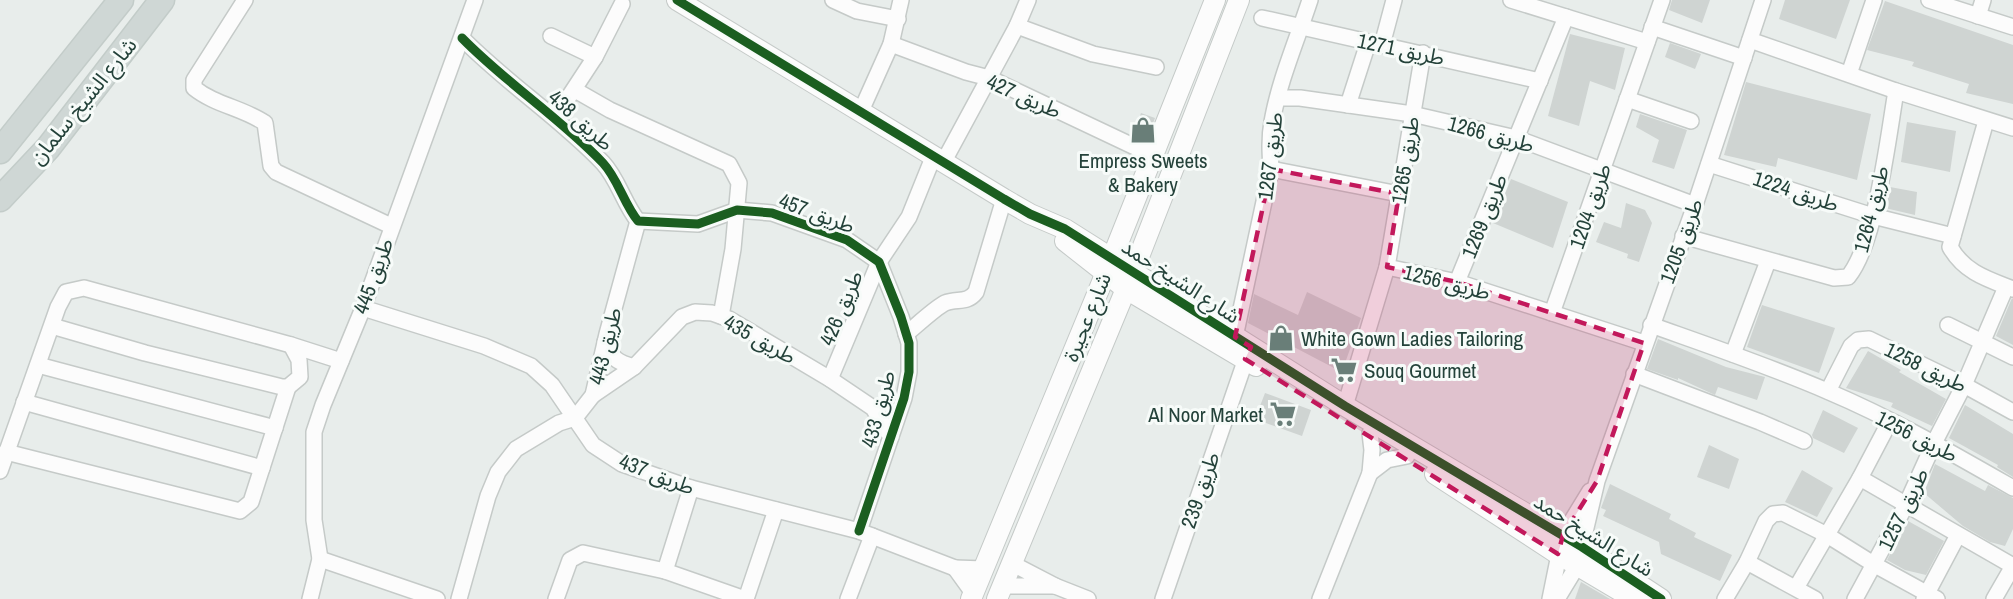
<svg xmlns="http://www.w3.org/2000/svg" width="2013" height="599" font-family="'Archivo Narrow','Noto Sans Arabic',sans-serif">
<rect width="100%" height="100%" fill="#e8edeb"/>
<g fill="#cfd4d2">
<path d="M1672,0H1710L1702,23L1669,10Z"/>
<path d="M1785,0H1850L1836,39L1779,19Z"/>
<path d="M1885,1L2013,45V104L1966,93L1969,84L1912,66L1914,62L1867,50Z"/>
<path d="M1570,34L1625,48L1615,90L1590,81L1579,126L1548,116Z"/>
<path d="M1670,43L1701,54L1695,69L1665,57Z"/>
<path d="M1746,82L1871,114L1857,180L1778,158L1776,167L1724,155Z"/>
<path d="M1141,113L1155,118L1146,141L1133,135Z"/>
<path d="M1640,114L1687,130L1674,169L1652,162L1659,140L1636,127Z"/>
<path d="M1907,122L1956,131L1950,172L1901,162Z"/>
<path d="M1511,179L1568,202L1553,248L1493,223Z"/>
<path d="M1890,187L1917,192L1915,215L1885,208Z"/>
<path d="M1626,203L1645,210L1652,223L1639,262L1627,258L1628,254L1596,242L1604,222L1621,228Z"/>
<path d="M1307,292L1361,318L1344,366L1334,368L1248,323L1254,294L1298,315Z"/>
<path d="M2012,298L2013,299V345L1996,336Z"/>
<path d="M1762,305L1835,328L1819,373L1747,347Z"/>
<path d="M1658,339L1726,367L1765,377L1757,400L1718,387L1715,395L1678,378V380L1647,369Z"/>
<path d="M1868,351L1901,370L1899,372L1946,399L1932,426L1891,407L1893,403L1846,388Z"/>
<path d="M1265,393L1311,410L1302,436L1255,419Z"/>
<path d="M1965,405L2013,434V477L1997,467L1998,465L1949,438Z"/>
<path d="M1823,410L1858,428L1844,453L1813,438L1812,435Z"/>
<path d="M1709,445L1739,459L1729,489L1697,477Z"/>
<path d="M1935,464L1985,491L1988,485L2013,498V529L2005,546L1990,542L1963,526L1924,493Z"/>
<path d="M1802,470L1833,488L1817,517L1785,502Z"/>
<path d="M1610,484L1671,514L1669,519L1696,533L1694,537L1732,555L1720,581L1661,554L1659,542L1603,516L1606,510L1601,508Z"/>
<path d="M1908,521L1944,541L1926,575L1905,570L1887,560Z"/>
<path d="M1581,582L1610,599H1575Z"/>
</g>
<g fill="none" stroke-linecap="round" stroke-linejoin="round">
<g stroke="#c5cac8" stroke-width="18">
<g id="minor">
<path d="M245,0L194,80V88C215,105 243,108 265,123L271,166L276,172L391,226"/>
<path d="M833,0L857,11L898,19"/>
<path d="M1511,0L1647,42"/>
<path d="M1929,0L2013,27"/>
<path d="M1978,16L1983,0"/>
<path d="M1262,18L1540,81"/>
<path d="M1017,26L1093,54L1156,67"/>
<path d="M1652,27L1744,58"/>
<path d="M551,36L595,57"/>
<path d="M462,38C506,83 559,117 603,163C618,179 624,204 638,221L698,224L737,210L772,213L847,240L879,262L901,317L909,343V372L904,398L859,531"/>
<path d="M1750,40L1896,91L2013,128"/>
<path d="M891,44L966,72L989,78L1154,156"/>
<path d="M1382,45L1394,0"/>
<path d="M1849,74L1874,0"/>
<path d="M575,90L610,110L729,164L739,183L733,249L721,316"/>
<path d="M1278,98H1300L1412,114L1516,138L1695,205"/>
<path d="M1627,99L1691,121"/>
<path d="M1348,105L1368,43"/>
<path d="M861,111L891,44L901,0"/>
<path d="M555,118L595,57L622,4"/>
<path d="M1986,121L1950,247C1964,272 1987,279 2013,289"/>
<path d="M944,161L1017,26L1028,0"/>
<path d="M1709,164L1873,216L1953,236"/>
<path d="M1271,169L1399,194"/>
<path d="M1683,236L1834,278L1848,277C1876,243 1888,138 1896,91"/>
<path d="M1387,267L1457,282L1644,343"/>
<path d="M1457,282L1566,17"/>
<path d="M363,308L484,346L531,366L552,385L593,445L622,464L691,488L859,531L955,568"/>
<path d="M1552,313L1662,0"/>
<path d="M1651,325C1710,346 1769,366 1827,391C1891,418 1952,453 2013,488"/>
<path d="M1948,325L2013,357"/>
<path d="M52,326L145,353L282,387H288L300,377L299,360L291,345"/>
<path d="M906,334C916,326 935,308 945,303C957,298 967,304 976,292L1004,199"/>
<path d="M605,342C613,359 616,362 634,367"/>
<path d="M1232,344L1235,337L1271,169C1270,153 1269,138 1272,122C1279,81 1297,40 1310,0"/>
<path d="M1733,354L1768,261"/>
<path d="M38,365L275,428"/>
<path d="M1634,374L1760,422L1804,441"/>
<path d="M830,379L879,262L909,217L934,155"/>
<path d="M1828,391L1851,346L1858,340L1869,339L1964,385L2013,412"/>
<path d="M593,395L634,367L682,317L695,312L712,313L729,319L830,379L873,408L891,437"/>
<path d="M24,402L262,468"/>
<path d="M1345,406L1387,267L1423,53"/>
<path d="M1370,433L1372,450L1370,473L1387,460L1407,456"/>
<path d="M6,452L240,511L251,502L288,387"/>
<path d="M0,471L58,307L66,292L84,288L291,345L341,361"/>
<path d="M1860,478L2013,566"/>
<path d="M320,559L437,599"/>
<path d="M1747,562L1815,599"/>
<path d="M665,571L745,599"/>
<path d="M1002,586H1055L1011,563"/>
<path d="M1055,586L1088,599"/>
<path d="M1796,588L1860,478L1890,421"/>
<path d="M973,593L955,568L984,569"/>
<path d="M310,599L320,559L314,520V432L323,405L363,308L475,0"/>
<path d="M459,599L488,496L498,472L516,449L559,423L575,418L593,395L607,334L638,221"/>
<path d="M556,599L570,560L583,553L665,571L691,488"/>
<path d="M746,599L776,510"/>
<path d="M848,599L872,536"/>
<path d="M1163,599L1249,350"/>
<path d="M1320,599L1370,473"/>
<path d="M1550,599L1563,535L1590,491"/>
<path d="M1557,599L1577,566L1597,481L1695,205L1763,0"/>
<path d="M1725,599L1747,562L1766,521L1773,514L1783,513L1827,535L1875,565L1937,599"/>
<path d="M1855,599L1906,505L1934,443L1964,385L2006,287"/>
<path d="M1924,599L1958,535"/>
<path d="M1994,599L2013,566"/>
</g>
</g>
<g stroke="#c5cac8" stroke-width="22">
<g id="tertiary">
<path d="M677,0L1004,199L1030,214L1065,229L1345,406L1582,547L1661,599"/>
<path d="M1065,241L1126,289L1256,366"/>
<path d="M1435,474L1558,554L1634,599"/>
<path d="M971,599L1112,258L1215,0"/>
<path d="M997,599L1133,272L1239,0"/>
</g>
</g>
<g stroke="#c3ccc9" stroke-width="27">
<g id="primary">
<path d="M0,151L121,0"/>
<path d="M0,199L48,148L162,0"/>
</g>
</g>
<use href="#minor" stroke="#fcfcfc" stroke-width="15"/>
<use href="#tertiary" stroke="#fcfcfc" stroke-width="20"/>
<use href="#primary" stroke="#cfd7d5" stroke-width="24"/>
<g stroke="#f7fbf9" stroke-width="13">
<g id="cycleway">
<path d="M677,0L1004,199L1030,214L1065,229L1345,406L1582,547L1661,599"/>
<path d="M462,38C506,83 559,117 603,163C618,179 624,204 638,221L698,224L737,210L772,213L847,240L879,262L901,317L909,343V372L904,398L859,531"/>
</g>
</g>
<use href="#cycleway" stroke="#1b5e20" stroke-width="9"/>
</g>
<path fill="#c2185b" fill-opacity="0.2" stroke="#c2185b" stroke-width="4.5" stroke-dasharray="12 8" stroke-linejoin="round" d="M1271,169L1399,194L1387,267L1457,282L1644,343L1597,481L1563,535L1558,554L1245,359L1251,347L1235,337Z"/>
<defs>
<g id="shop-bare" transform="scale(2.07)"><path d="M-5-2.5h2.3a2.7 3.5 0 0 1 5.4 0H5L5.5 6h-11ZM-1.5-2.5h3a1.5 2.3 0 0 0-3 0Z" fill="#697e78" stroke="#f7fbf9" stroke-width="2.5" paint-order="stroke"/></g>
<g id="supermarket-bare" transform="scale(2.07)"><path d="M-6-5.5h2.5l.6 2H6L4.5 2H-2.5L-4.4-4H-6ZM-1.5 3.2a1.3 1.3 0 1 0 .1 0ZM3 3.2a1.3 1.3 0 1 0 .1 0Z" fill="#697e78" stroke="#f7fbf9" stroke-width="2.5" paint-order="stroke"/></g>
</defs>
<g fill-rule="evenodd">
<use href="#shop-bare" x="1143" y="130"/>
<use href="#shop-bare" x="1281" y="338"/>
<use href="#supermarket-bare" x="1344" y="370"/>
<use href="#supermarket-bare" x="1283" y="414"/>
</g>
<g text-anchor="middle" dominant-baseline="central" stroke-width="6" stroke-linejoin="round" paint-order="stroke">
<g font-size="21" fill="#24423a" stroke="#f7fbf9">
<text transform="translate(1401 49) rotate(12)">طريق 1271</text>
<text transform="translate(1024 96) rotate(24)">طريق 427</text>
<text transform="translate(83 101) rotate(-51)">شارع الشيخ سلمان</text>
<text transform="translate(581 120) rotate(42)">طريق 438</text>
<text transform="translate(1491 134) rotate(15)">طريق 1266</text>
<text transform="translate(1270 156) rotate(-83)">طريق 1267</text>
<text transform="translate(1405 160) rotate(-81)">طريق 1265</text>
<text transform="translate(1796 191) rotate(18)">طريق 1224</text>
<text transform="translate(1590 206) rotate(-71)">طريق 1204</text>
<text transform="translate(1871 209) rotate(-76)">طريق 1264</text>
<text transform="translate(817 213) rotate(20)">طريق 457</text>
<text transform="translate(1484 216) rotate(-68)">طريق 1269</text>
<text transform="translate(1681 241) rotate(-70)">طريق 1205</text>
<text transform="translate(373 276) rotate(-70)">طريق 445</text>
<text transform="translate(1181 281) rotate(33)">شارع الشيخ حمد</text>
<text transform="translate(1447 282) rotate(14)">طريق 1256</text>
<text transform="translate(841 308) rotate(-67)">طريق 426</text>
<text transform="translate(1087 317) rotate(-68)">شارع عجيرة</text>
<text transform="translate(760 339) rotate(29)">طريق 435</text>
<text transform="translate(605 346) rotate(-76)">طريق 443</text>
<text transform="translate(1926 367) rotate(26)">طريق 1258</text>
<text transform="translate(878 409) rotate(-75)">طريق 433</text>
<text transform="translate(1917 436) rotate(27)">طريق 1256</text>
<text transform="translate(657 474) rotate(21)">طريق 437</text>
<text transform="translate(1200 490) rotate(-71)">طريق 239</text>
<text transform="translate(1903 509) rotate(-64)">طريق 1257</text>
<text transform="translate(1594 535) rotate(32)">شارع الشيخ حمد</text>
</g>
<g font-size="21" fill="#24423a" stroke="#f7fbf9" text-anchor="start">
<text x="1143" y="160" text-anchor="middle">Empress Sweets<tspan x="1143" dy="24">&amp; Bakery</tspan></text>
<text x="1301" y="338">White Gown Ladies Tailoring</text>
<text x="1364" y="370">Souq Gourmet</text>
<text x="1263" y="414" text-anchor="end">Al Noor Market</text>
</g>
</g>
</svg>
